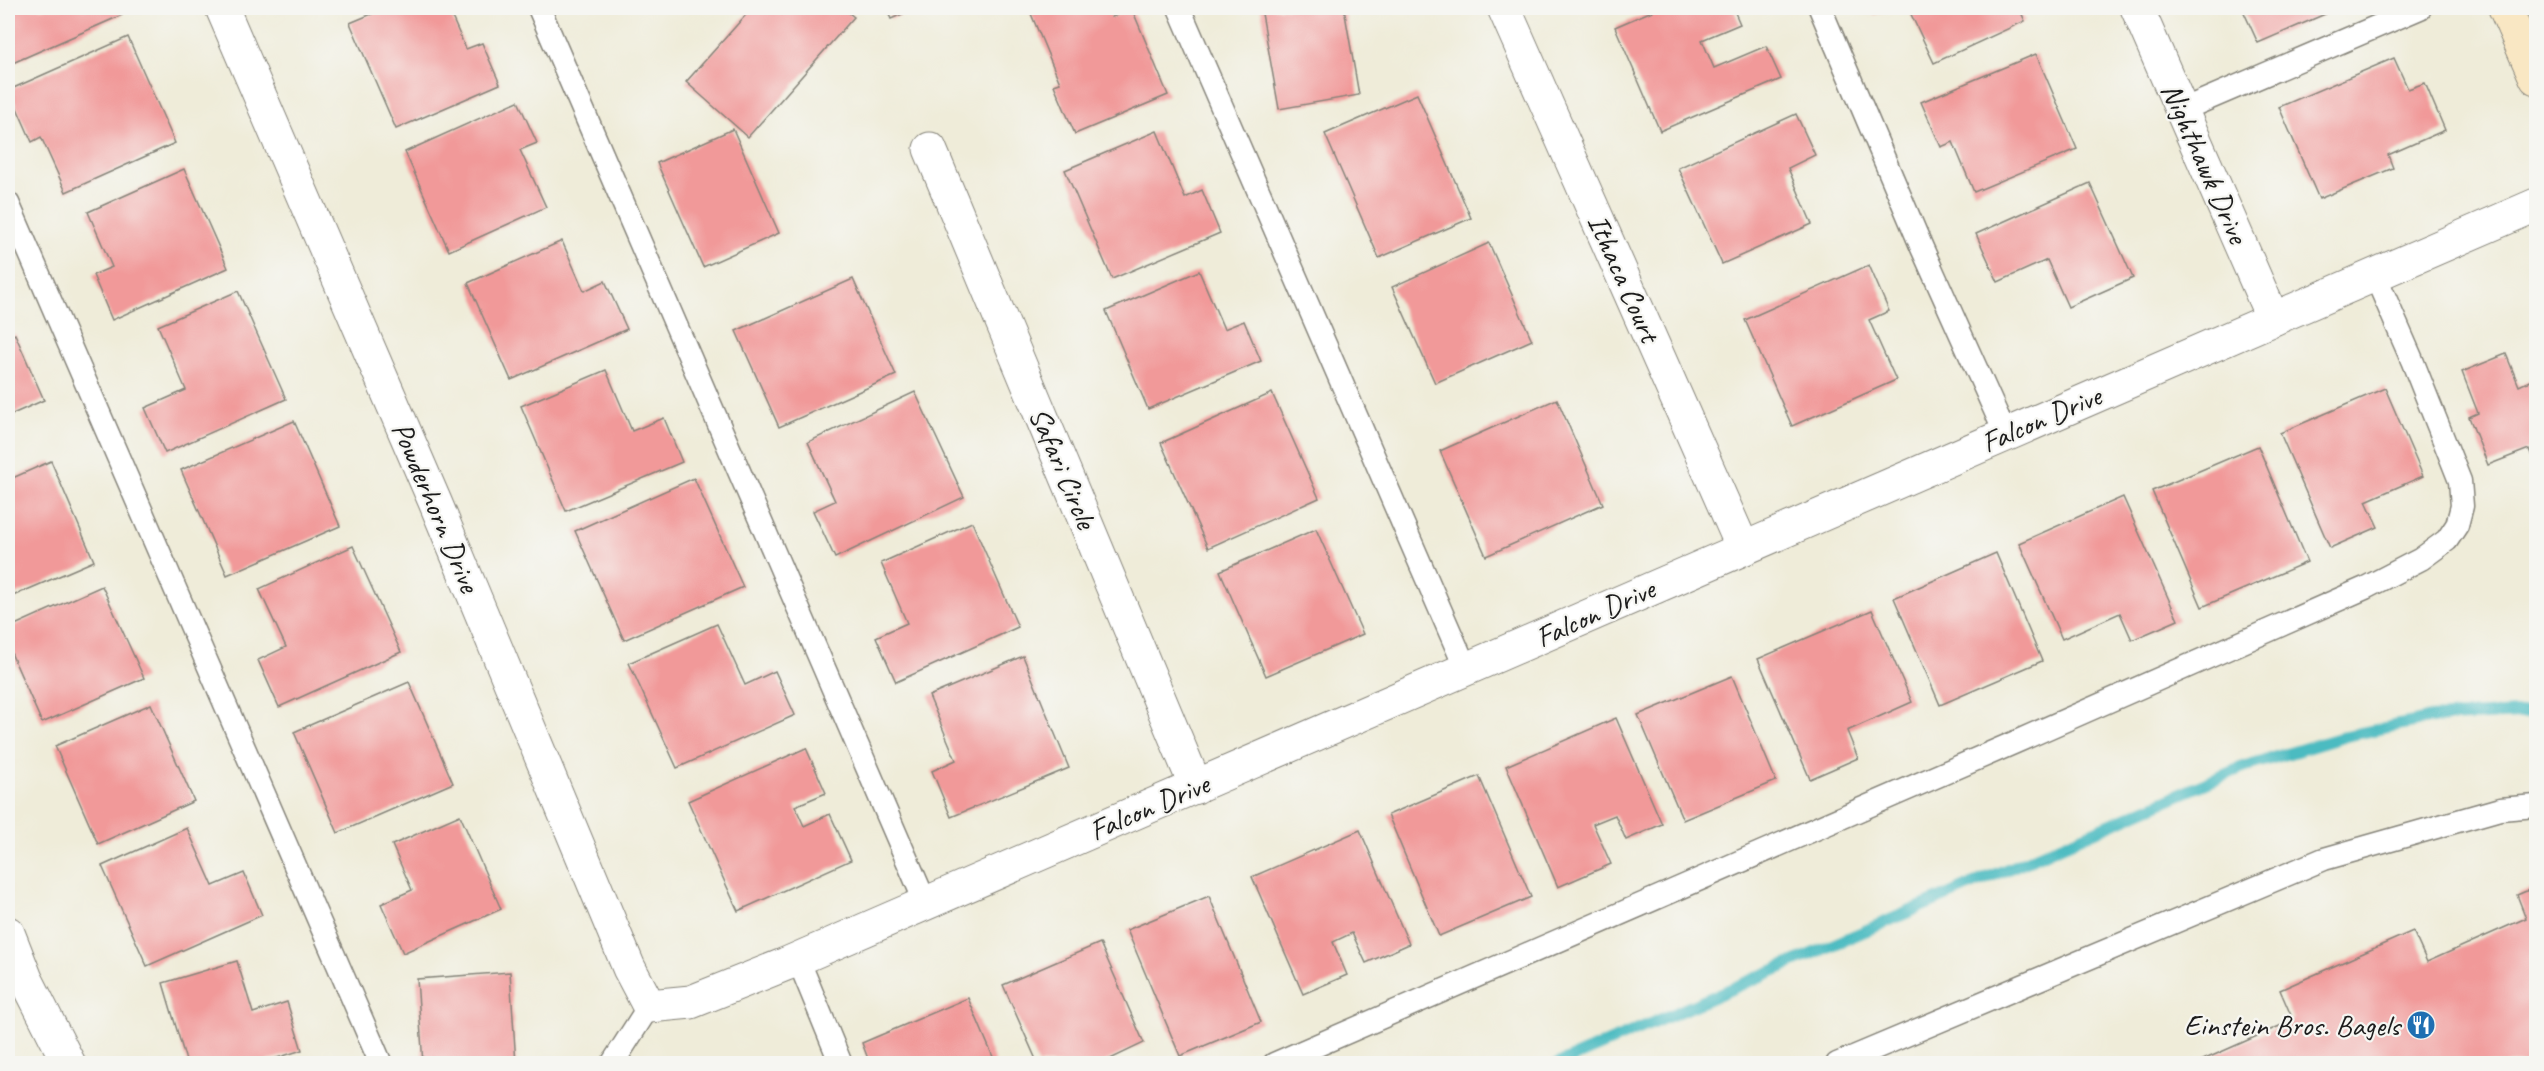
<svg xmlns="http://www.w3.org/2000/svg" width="2544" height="1071" font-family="Caveat,sans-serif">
<rect width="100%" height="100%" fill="#f6f6f2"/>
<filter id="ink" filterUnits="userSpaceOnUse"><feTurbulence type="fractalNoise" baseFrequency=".0167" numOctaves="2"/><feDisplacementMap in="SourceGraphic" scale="12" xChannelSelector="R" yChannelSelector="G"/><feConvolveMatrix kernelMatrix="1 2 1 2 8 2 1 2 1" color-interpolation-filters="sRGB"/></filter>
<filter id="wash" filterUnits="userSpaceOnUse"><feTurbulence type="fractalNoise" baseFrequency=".008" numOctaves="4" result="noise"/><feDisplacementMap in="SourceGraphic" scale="24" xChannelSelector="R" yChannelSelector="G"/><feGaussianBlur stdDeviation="1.35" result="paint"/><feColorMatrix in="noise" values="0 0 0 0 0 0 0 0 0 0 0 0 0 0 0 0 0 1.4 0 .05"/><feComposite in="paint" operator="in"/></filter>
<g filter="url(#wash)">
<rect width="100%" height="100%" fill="#efecd9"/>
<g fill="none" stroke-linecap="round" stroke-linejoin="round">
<path stroke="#4cbbc1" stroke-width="12" d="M1558,1064L2243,767L2346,736L2432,718L2536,712"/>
</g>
<g id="blocks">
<g fill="#f19999">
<path d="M8,8H119L122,15L8,65Z"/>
<path d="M386,8H448L466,49L482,43L500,84L396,129L350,23Z"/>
<path d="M752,8H843L854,17L748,137L686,82Z"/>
<path d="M886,8H916L891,19Z"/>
<path d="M1033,8H1108L1112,17L1132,9L1168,95L1075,134L1054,85L1060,83L1029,9Z"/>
<path d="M1261,8H1344L1359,95L1279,109Z"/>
<path d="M1659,8H1733L1740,24L1702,40L1714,68L1766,46L1781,79L1660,131L1615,27Z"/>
<path d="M1871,8H1890L1874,15Z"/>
<path d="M1908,8H2019L2025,21L1934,63Z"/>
<path d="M2242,8H2339L2258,43Z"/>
<path d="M128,37L175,143L66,192L41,137L32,142L9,90Z"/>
<path d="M2036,54L2077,149L1974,192L1953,142L1941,147L1921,102Z"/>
<path d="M2394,58L2408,89L2425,83L2445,130L2388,155L2393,168L2319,199L2279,107Z"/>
<path d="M1417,94L1471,218L1379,258L1325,134Z"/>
<path d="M518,101L537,143L520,150L546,207L449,251L405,152Z"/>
<path d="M1796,114L1815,155L1788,168L1812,224L1722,264L1678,168Z"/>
<path d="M733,129L779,233L703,267L657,163Z"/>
<path d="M1157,131L1185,198L1202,190L1220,233L1112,279L1065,170Z"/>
<path d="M184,169L228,268L112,320L93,275L112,267L88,212Z"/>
<path d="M2090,183L2133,278L2068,307L2047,260L1998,282L1976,234Z"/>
<path d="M562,241L584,291L605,281L627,329L511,380L468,283Z"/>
<path d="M1489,243L1532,340L1435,383L1392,287Z"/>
<path d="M1869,265L1889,311L1869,320L1896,380L1792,426L1745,320Z"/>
<path d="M1199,271L1224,329L1244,321L1261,361L1148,409L1106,311Z"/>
<path d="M853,279L896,375L779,427L736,331Z"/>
<path d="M238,291L286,399L165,453L145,408L186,390L158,326Z"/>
<path d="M15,334L44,400L8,416V338Z"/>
<path d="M2506,354L2519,386L2536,378V467L2529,449L2488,465L2469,417L2478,413L2462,372Z"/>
<path d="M606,370L632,431L664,418L682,462L566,511L521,406Z"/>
<path d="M2385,388L2423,476L2366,501L2378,527L2330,548L2280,433Z"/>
<path d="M915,392L964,497L835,558L813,511L835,501L808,442Z"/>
<path d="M1272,393L1319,498L1208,548L1161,443Z"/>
<path d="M1557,399L1603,504L1486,556L1440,451Z"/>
<path d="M294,421L340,526L227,575L181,470Z"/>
<path d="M2258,446L2307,562L2202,607L2152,491Z"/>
<path d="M51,461L94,561L8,598V480Z"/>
<path d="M694,478L743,587L624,640L575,531Z"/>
<path d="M2123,497L2178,620L2132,640L2120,613L2062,639L2019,543Z"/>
<path d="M972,522L1018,627L896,682L876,637L907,623L881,563Z"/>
<path d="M1316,529L1363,634L1266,676L1220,571Z"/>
<path d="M353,546L401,652L279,707L258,660L286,647L259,589Z"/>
<path d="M1996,553L2042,661L1940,705L1894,598Z"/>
<path d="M102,586L144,678L42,723L8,646V628Z"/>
<path d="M1872,610L1912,702L1847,731L1858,758L1810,779L1758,659Z"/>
<path d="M717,624L745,685L775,671L795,715L677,768L629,663Z"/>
<path d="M1023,656L1069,768L951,817L932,771L956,760L929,696Z"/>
<path d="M1732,676L1776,781L1683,820L1638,715Z"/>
<path d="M409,682L453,783L338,833L294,732Z"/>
<path d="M151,704L194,801L98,844L55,746Z"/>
<path d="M1616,718L1662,824L1626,840L1615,815L1593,824L1611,864L1558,887L1506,766Z"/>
<path d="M806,748L826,793L795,806L804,826L830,814L851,860L738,911L688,801Z"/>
<path d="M1479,776L1531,897L1439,936L1388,815Z"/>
<path d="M460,815L501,909L403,953L381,904L412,890L392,845Z"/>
<path d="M187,828L213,886L244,873L262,915L147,966L102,866Z"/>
<path d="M1360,830L1409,944L1366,963L1352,933L1333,942L1347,975L1303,994L1252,877Z"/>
<path d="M2536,887V1064H2194L2293,1020L2280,990L2413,931L2427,962L2526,918L2517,895Z"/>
<path d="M1209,896L1261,1022L1180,1056L1127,930Z"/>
<path d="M1100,943L1144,1043L1100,1064H1038L1003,985Z"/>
<path d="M237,961L253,1013L287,1002L302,1050L258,1064H187L163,983Z"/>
<path d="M510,972L516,1064H423L417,979Z"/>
<path d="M968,998L996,1064H870L862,1043Z"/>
</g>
</g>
</g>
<g filter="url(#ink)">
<use href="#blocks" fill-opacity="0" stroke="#86847a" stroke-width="1.5"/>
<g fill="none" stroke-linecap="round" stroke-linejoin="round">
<g stroke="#86847a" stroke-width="25">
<g id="service">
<path d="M539,8L926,904"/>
<path d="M1179,8L1466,669"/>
<path d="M1820,8L1922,248L2006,435"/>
<path d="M2182,110L2420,8"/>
<path d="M8,203L381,1064"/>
<path d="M798,959L841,1064"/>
<path d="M612,1064L649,1006"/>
<path d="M1274,1064L2018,741L2365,588L2421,559L2447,540L2457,525L2462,506L2460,481L2412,360L2375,275"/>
<path d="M1837,1064L2324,859L2500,809L2536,806"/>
</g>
</g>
<g stroke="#86847a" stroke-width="35">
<g id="minor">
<path d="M222,8L435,502L629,968L649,1006L691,1002L786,964L2536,205"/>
<path d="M1504,8L1743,548"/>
<path d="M2137,8L2273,319"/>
<path d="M930,149L1196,787"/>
<path d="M8,933L26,979L69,1064"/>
</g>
</g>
<g stroke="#86847a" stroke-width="35">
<path id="secondary" d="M2505,8L2536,78"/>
</g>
<use href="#service" stroke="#fff" stroke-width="22"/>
<use href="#minor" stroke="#fff" stroke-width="33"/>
<use href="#secondary" stroke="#f9e7c3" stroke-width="33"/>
</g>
</g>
<defs>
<g id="restaurant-disc" transform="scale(1.5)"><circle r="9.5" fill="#1f6fb2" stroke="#f6f6f2"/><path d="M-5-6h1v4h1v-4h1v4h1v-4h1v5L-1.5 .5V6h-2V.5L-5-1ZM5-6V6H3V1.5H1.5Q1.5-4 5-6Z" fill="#fff"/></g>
</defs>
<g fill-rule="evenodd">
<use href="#restaurant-disc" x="2421" y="1025"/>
</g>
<g text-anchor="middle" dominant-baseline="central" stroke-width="4.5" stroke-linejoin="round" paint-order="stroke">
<g font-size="30" fill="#1c1c1c" stroke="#f6f6f2">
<text transform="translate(2205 163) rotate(66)">Nighthawk Drive</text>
<text transform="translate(1624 278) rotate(66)">Ithaca Court</text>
<text transform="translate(2041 419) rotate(-23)">Falcon Drive</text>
<text transform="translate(1063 468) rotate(67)">Safari Circle</text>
<text transform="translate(436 507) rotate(67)">Powderhorn Drive</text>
<text transform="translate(1595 613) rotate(-24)">Falcon Drive</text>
<text transform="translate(1149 807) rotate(-23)">Falcon Drive</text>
</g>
<g font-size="30" fill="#1c1c1c" stroke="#f6f6f2" text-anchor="end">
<text x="2400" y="1025">Einstein Bros. Bagels</text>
</g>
</g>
<rect width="2544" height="1071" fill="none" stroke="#f6f6f2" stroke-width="30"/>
</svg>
